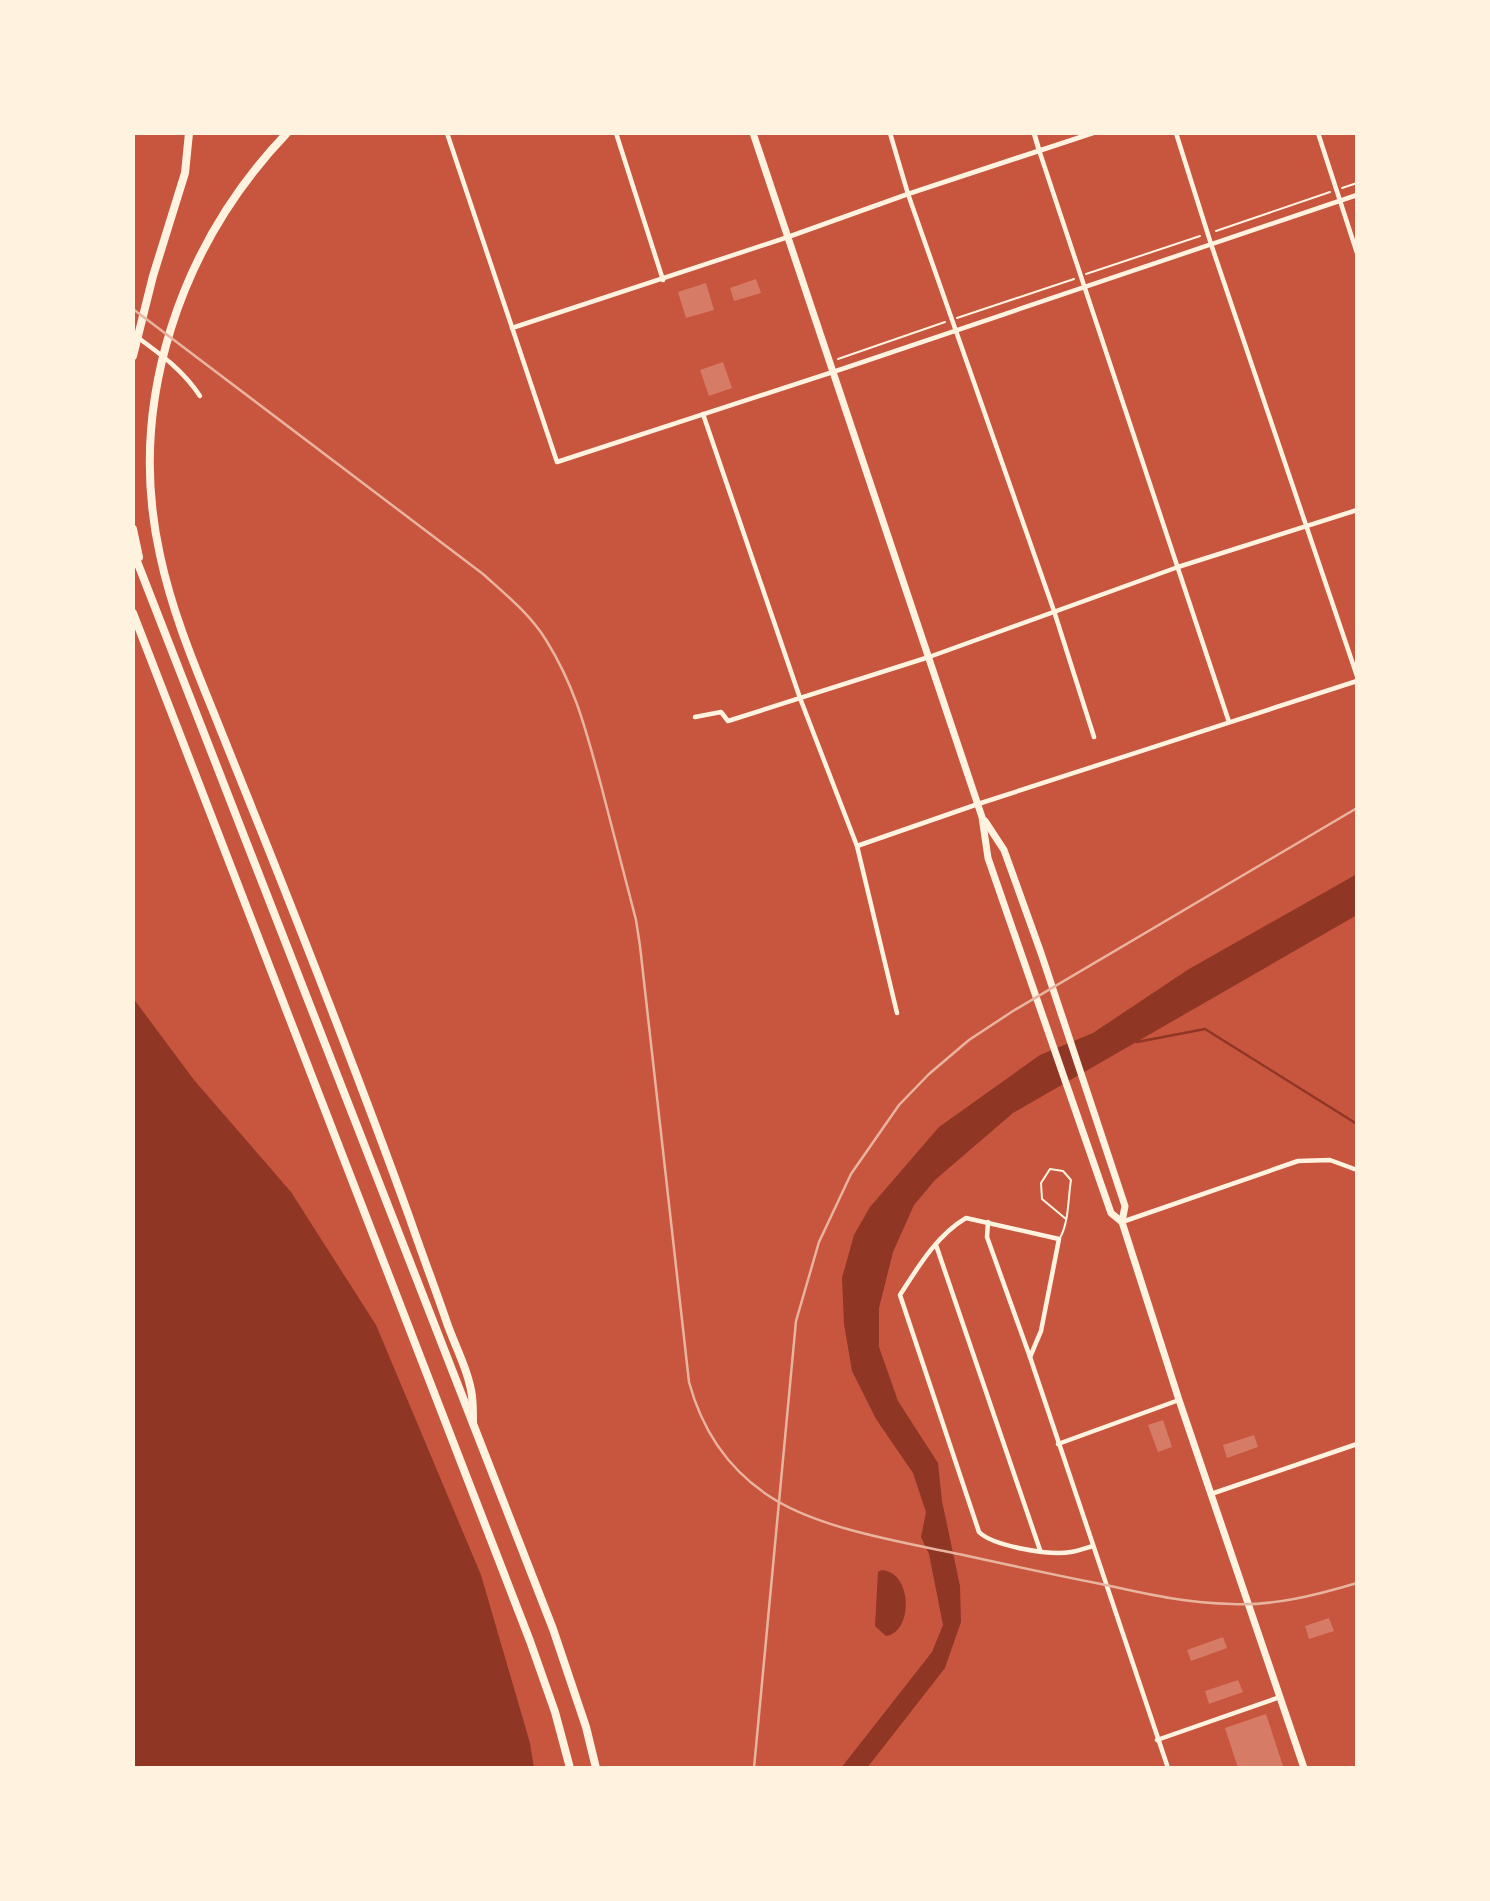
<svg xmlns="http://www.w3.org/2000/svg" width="1490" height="1901" font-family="'Alegreya Sans',sans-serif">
<rect width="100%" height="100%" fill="#c8553d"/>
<g fill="#8f3625">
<path d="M1357,874V915L1013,1113L935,1180L914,1205L893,1252L879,1308V1347L898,1401L938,1463L942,1501L960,1586L961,1622L945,1668L867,1768H841L932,1652L943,1625L929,1554L921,1537L926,1512L913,1473L876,1419L852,1371L844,1324L842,1278L854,1235L870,1207L939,1127L1040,1055L1093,1033L1189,969Z"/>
<path d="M133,998L194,1080L291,1192L376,1325L481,1575L530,1743L534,1768H133Z"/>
<path d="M882,1570C913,1573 913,1632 886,1636L875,1626L878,1572Z"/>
</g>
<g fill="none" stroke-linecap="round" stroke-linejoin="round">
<path stroke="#8f3625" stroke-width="2.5" d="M1135,1040L1137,1042L1205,1029L1357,1124"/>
</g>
<g fill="#d67c66">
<path d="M756,279L761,293L734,301L730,288Z"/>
<path d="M706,283L714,310L686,318L678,292Z"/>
<path d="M723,362L732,388L709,396L700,370Z"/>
<path d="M1163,1420L1172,1447L1158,1452L1148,1425Z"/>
<path d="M1254,1435L1258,1447L1227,1458L1223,1445Z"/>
<path d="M1329,1618L1334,1631L1309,1639L1305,1626Z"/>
<path d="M1223,1637L1227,1648L1191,1661L1187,1650Z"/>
<path d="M1238,1680L1243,1692L1209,1704L1205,1691Z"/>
<path d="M1266,1714L1283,1766L1276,1768H1238L1225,1728Z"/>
</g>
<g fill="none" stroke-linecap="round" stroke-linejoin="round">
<g stroke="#fff3e0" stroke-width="2">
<path d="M1342,188L1357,183"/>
<path d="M1216,231L1330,192"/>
<path d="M1086,274L1200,236"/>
<path d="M957,318L1074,279"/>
<path d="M838,359L945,322"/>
</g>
<path stroke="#fff3e0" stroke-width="2" d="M1060,1238C1069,1222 1068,1198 1071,1180L1063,1171L1050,1169L1041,1183L1042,1199L1066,1219"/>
<g stroke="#fff3e0" stroke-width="4.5">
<path d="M447,133L557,462L845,368L1357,195"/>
<path d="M616,133L663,280"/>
<path d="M890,133L908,194L1054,611L1094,737"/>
<path d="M1176,133L1211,244L1357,676"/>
<path d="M1318,133L1357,253"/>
<path d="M1039,150L1229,722"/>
<path d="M512,328L788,237"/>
<path d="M133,334C159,353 182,369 200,396"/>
<path d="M703,414L800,698L857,846L897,1013"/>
<path d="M695,717L721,712L728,721L929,657L1178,567L1357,510"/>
<path d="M857,846L978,804L1357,681"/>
<path d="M988,1222L987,1237L1030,1357"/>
<path d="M1122,1222L1298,1161L1330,1160L1357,1170"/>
<path d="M936,1245L1040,1550"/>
<path d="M1058,1444L1179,1400"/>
<path d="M1211,1494L1357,1444"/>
<path d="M1093,1546C1086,1548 1078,1551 1071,1552C1050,1556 993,1546 979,1532L900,1295C918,1267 937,1235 966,1218L1059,1239L1041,1331L1030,1357L1168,1768"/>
<path d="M1157,1740L1280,1697"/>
</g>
<g stroke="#fff3e0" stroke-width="5">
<path d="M1034,133L1039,150"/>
<path d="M788,237L908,194L1093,133"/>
</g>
<g stroke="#fff3e0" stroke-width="7">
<path d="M753,133L982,817L988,858L1111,1213L1122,1222"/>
<path d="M985,821L1004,850L1041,953L1125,1206L1122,1222L1179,1400L1304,1768"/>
</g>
<g stroke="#fff3e0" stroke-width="8">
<path d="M287,133C181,244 126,402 160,555C171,607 191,657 211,706C230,754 249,801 268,848C317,971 365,1094 410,1219C422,1254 435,1288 447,1323C455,1346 469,1372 472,1396C473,1405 473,1414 473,1423"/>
<path d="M133,356L153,276L185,173L189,133"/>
<path d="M133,529L139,557"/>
<path d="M133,551L553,1629L586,1727L596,1768"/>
<path d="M133,613L530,1641L555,1712L570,1768"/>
</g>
<g stroke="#e9b49f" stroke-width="2.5">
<path d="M133,309L483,574C505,594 530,614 546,640C576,688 586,731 601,785C613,830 624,875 636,920L640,946L689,1382C702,1430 728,1469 769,1496C821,1531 915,1544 977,1558C1018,1567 1060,1576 1101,1584C1147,1594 1184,1603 1232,1604C1274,1606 1317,1595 1357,1583"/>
<path d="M754,1768L796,1321L819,1242L851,1174L899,1105L929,1074L969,1040L1013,1011L1357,808"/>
</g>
</g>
<rect width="1490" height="1901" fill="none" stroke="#fff3e0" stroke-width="270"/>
</svg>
